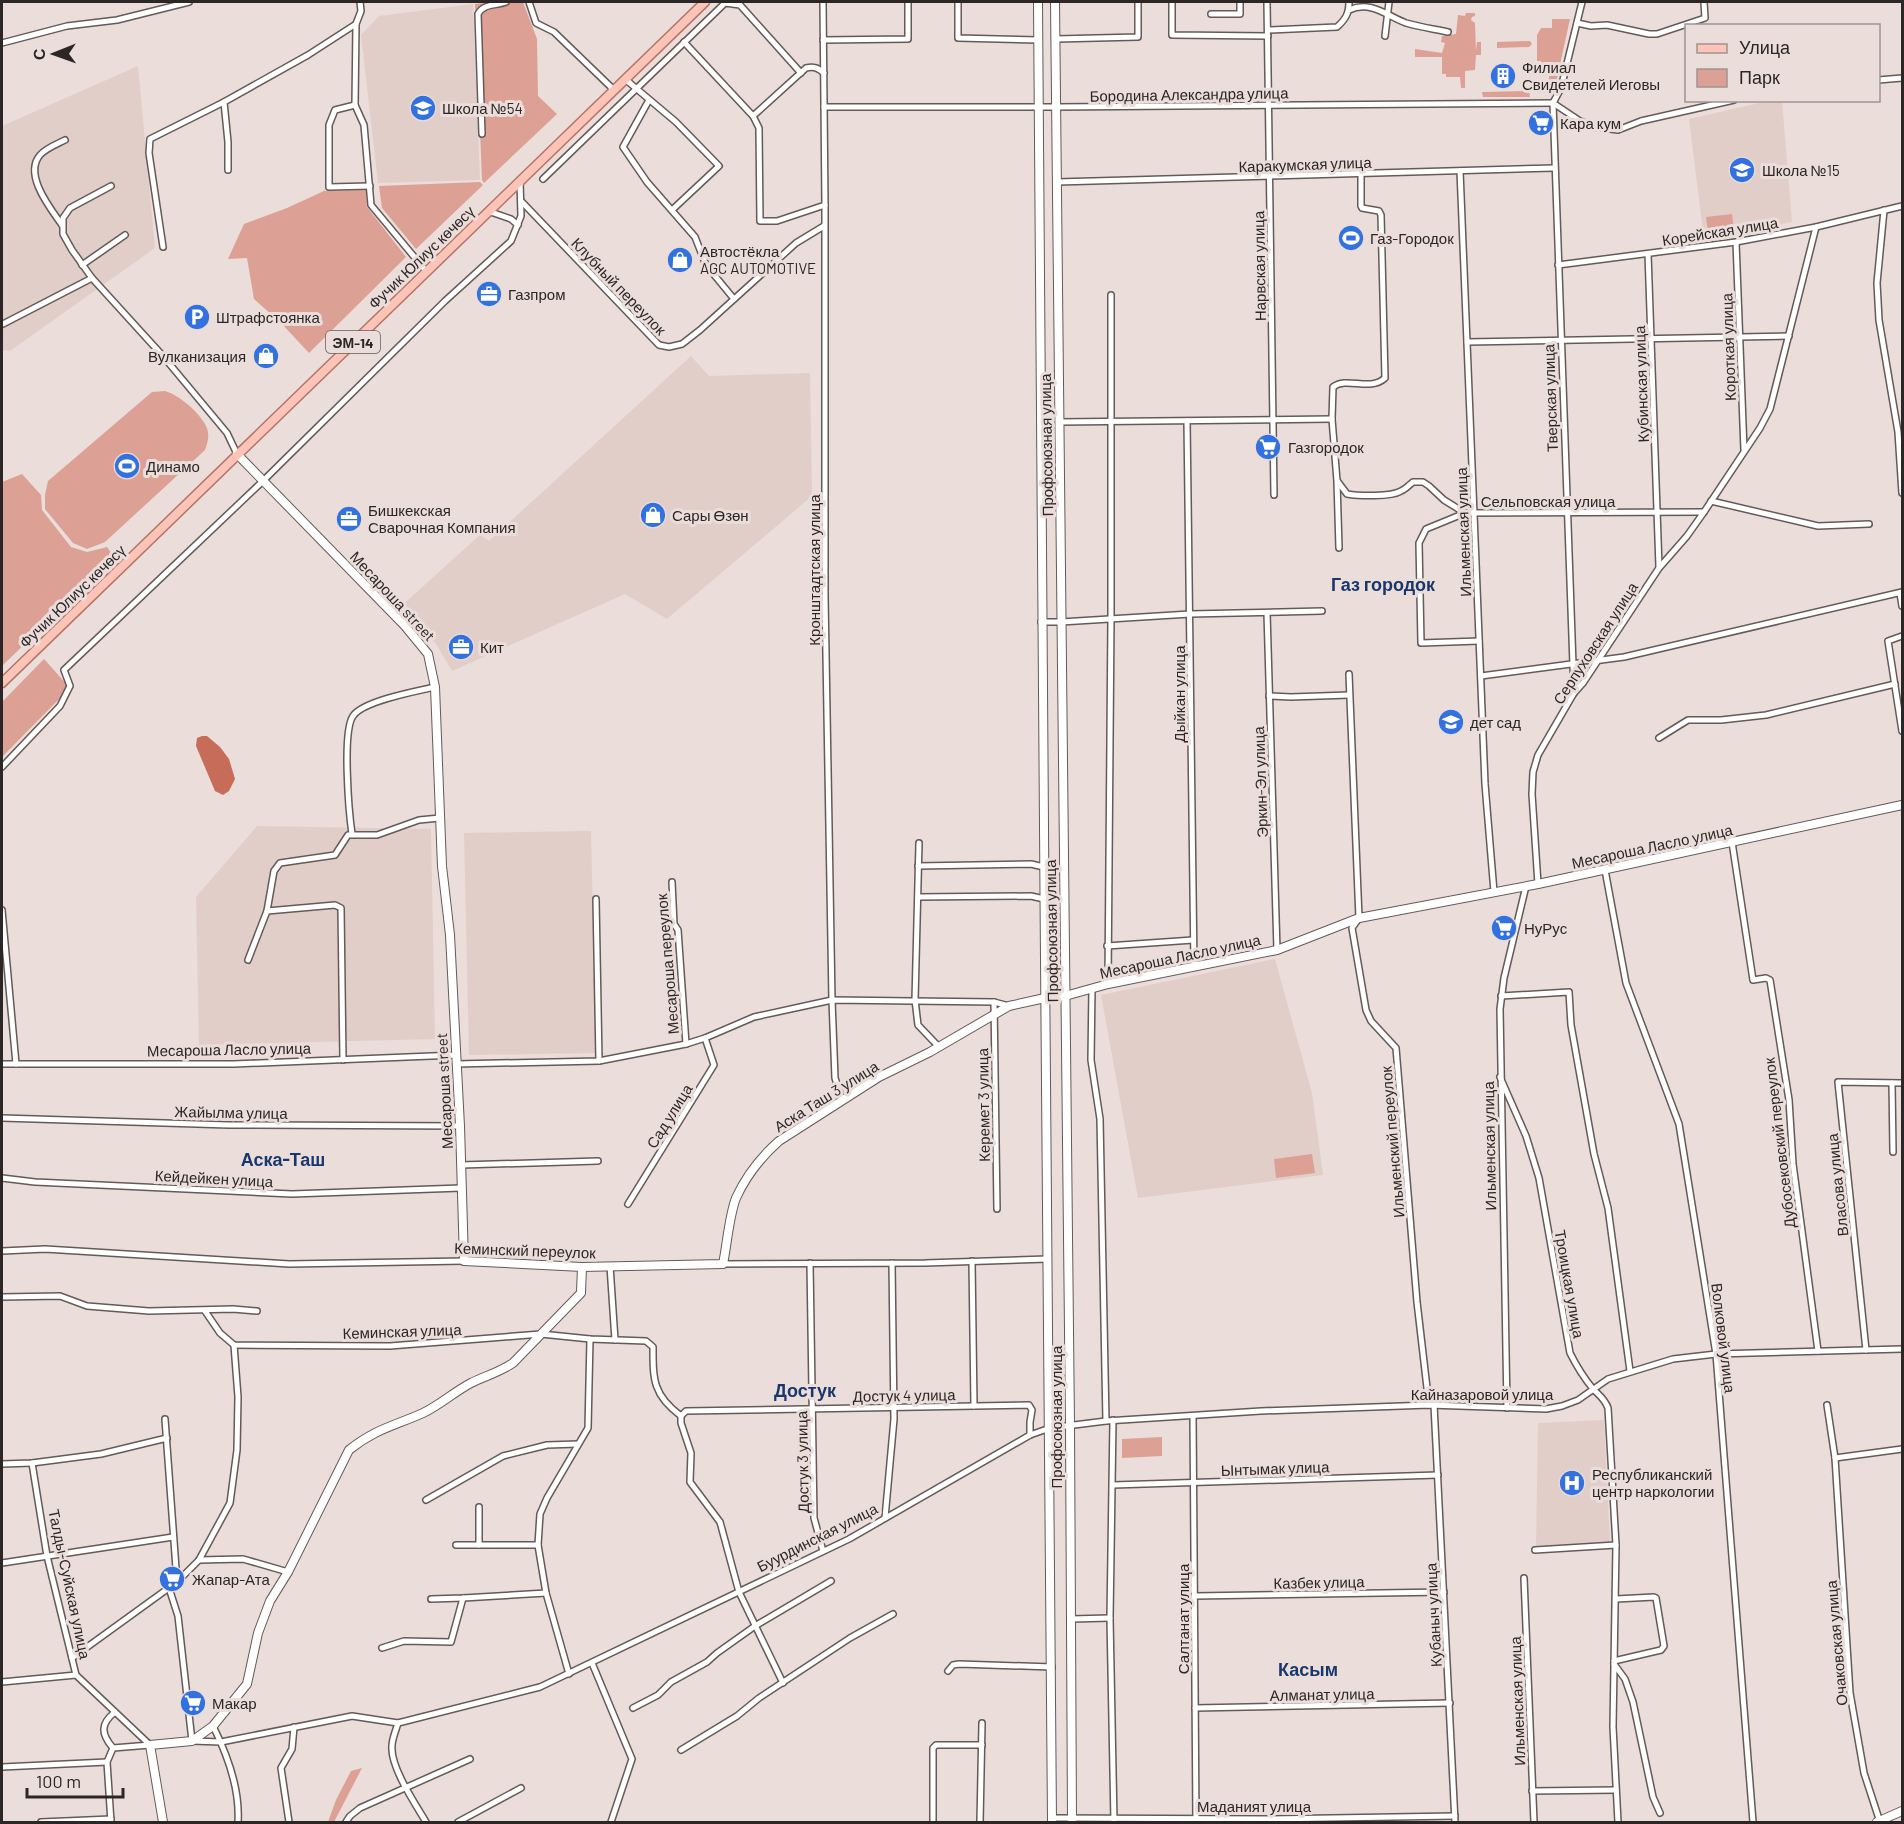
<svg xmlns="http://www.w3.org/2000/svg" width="1904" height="1824" font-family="Barlow,sans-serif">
<rect width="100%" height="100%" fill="#eaddda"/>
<g fill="#e2cec9">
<path d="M473,4L480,180L378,183L361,35L379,16Z"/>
<path d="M138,66L155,248L10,351L2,350V126Z"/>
<path d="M1768,101H1782L1792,222L1704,239L1689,119Z"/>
<path d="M691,356L709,376L810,373L812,496L667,619L625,594L452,671L436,644L399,608L480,535L489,541Z"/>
<path d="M257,826L431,829L435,1039L199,1045L196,897Z"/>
<path d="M591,831L596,1053L469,1055L464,833Z"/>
<path d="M1275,959L1312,1093L1323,1175L1138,1198L1101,995Z"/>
<path d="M1604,1420L1610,1543L1536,1547L1538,1423Z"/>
</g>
<g fill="#dca194">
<path d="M494,2H523L537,39L538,96L557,114L484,183L482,180L475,4Z"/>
<path d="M1466,13H1475V16L1472,17L1471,20L1475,23L1476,51L1477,42H1481V55H1476L1475,70L1465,71V88H1461L1460,77H1446V74H1442V57H1415V49L1442,53L1445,43L1441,42L1442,36L1456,34L1458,15L1465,16Z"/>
<path d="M1552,19H1570L1554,92L1537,93L1536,85L1538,83L1549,81V73H1541L1537,70V66H1541V61H1537V35L1541,28H1552Z"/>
<path d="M1530,41L1532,44L1529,47L1497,48V42Z"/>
<path d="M1529,91L1530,97H1483L1482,92Z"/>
<path d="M480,182L483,185L416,249L382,208L379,186Z"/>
<path d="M366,190L367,207L406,257L309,353L282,324L254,299L247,258L228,259L244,224L287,208L324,191Z"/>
<path d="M1732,214L1734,230L1708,232L1706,217Z"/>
<path d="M165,391C179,395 199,412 206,426C210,434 208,442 205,450L105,542L87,549L73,543L45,509V495L48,481L152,392Z"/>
<path d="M22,474L41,495L42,510L71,547L87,552L107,547L114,557L2,666V482Z"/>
<path d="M44,659L70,688L2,757V702Z"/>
<path d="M1312,1154L1315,1173L1276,1178L1274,1159Z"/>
<path d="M1162,1437V1456L1122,1458V1439Z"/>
<path d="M362,1768L334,1822H328L336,1800L351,1771Z"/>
</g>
<g fill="#c76c59">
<path d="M1344,233H1358V243H1345Z"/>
<path d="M202,736H207L220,747L229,759L235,779L229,791L223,795L215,791L196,746L197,738Z"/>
</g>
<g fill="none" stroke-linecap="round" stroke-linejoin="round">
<g stroke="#655a58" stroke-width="8">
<g id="street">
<path d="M529,2L536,23L554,32L614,90"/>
<path d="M823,2L825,205V597L832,1000L835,1078L842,1099"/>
<path d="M958,2V38L1038,40"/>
<path d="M1172,2V35L1268,36"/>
<path d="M1267,2L1274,495"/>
<path d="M1349,10C1371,0 1387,16 1406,23C1420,27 1434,29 1448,32"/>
<path d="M1211,14H1240V2"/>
<path d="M1577,23L1591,26L1607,25L1649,34H1657L1705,18L1704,2"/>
<path d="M356,24L355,105L364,125L371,205L426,271"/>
<path d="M1268,30L1337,27C1346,19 1349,13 1349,2"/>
<path d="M1385,36L1389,2"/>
<path d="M1056,39L1138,37V2"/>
<path d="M823,40L908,39V2"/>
<path d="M684,42L753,116L759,128L760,221H777L825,205"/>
<path d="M2,43L67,26L117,20L189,2"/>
<path d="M625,79L676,122L719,166L672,210"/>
<path d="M1878,80L1902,78"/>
<path d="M649,100L623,147L647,182L695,237L706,265L734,299"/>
<path d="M224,102L228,142V170"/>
<path d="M1553,103L1580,121L1594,127L1618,130L1641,121L1734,100"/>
<path d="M355,105L335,110L329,125V187L370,186"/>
<path d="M824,107H1056L1553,103"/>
<path d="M753,116L806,68C814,66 818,68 824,73"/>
<path d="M482,134L478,14C484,3 496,6 506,2"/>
<path d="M1460,171L1485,784L1494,892"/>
<path d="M543,179L725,3L740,5L801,73"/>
<path d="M1057,182L1554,168"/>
<path d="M111,186L70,208L63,218V234L72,250L92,278L162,355L227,433L237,454"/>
<path d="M522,202L659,345L669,347L682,344L700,330L796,243L824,226"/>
<path d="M1884,210L1877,283L1879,320L1898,432L1902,493"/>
<path d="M488,211L511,219L518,225"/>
<path d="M62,225C51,209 23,175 40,155C46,148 57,144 65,140"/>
<path d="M1736,242L1744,450"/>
<path d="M163,247L149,153L150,139L224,102L308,55L356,24L361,11L360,2"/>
<path d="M1648,254L1659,567"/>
<path d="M82,265L125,235"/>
<path d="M1558,265L1736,242L1816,227L1902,206"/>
<path d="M3,324L92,278"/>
<path d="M1467,342L1789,336"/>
<path d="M1187,421L1194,967"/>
<path d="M1059,422L1332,419"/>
<path d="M1338,482L1347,494C1359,496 1391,497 1401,491C1406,489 1409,485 1413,482H1423L1429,486L1444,500L1465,513"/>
<path d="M1711,501L1818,526L1869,524"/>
<path d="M1339,548L1337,481L1332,419L1333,387C1347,376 1370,392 1385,378L1381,215L1379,211L1362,208L1361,206V174"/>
<path d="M1900,593L1902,606"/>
<path d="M1267,613L1277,950"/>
<path d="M1041,622H1061L1190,614L1322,611"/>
<path d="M1902,636L1888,641L1902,731"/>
<path d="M1479,641L1421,643L1419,543L1426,529L1465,513L1704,512"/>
<path d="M1349,674L1359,918L1352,928L1366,1010L1371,1021L1396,1048L1417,1302L1429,1405"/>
<path d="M1481,676L1624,657L1902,592"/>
<path d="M1574,693L1553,103L1561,88L1582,2"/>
<path d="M1269,696L1291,697L1349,695"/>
<path d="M1659,738L1688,720H1721L1766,715L1895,684"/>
<path d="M2,767L60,706L70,686L64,670L264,480L445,301L511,241L521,216L520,181"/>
<path d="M352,834C349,813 342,732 353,716C363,701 417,691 435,687"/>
<path d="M1732,842L1753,980L1766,978L1770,980L1789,1100L1793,1164L1818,1351"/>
<path d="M919,843L915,1000L918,1025L939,1047"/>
<path d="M918,866L1031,864L1044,867"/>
<path d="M1605,870L1626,983L1679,1124L1716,1354L1753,1822"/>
<path d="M672,882L674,924L678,930L686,1044"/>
<path d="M1538,884L1532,794L1533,772L1538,755L1574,693L1583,683L1659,568L1687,536L1704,512L1760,428L1770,409L1816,227"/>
<path d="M918,897L1031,896L1044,899"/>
<path d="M596,899L599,1061"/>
<path d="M2,910L16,1064"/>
<path d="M267,911L335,905L341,908L343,1060"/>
<path d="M1107,946L1193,940"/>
<path d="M248,960L267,911L274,871L280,863L335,855L348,835H377L419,820L440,818"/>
<path d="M1108,984L1111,618V295"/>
<path d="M1092,988L1091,1060L1100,1119L1106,1421"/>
<path d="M1501,996L1569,992L1571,1025L1594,1154L1608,1208L1630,1371"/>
<path d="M994,1002L997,1209"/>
<path d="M2,1064H234L456,1055"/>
<path d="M456,1064L599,1061L686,1044L705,1038L754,1017L832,1000L994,1002L1009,1006"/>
<path d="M1500,1077L1526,1136L1539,1178L1570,1353C1576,1365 1584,1378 1593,1389C1599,1395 1605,1399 1608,1408L1616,1545L1613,1727L1618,1822"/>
<path d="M1892,1083L1893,1152"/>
<path d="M2,1118L229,1125L460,1126"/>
<path d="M461,1165L598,1161"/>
<path d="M2,1178L35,1182L292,1194L461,1188"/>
<path d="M628,1204L714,1065L705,1038"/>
<path d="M2,1251L45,1249L289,1264L464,1261"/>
<path d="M972,1261L974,1406"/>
<path d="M810,1263L814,1518L823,1551"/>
<path d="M723,1264L925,1263L1048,1259"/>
<path d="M610,1266L615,1340"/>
<path d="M2,1297L60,1296L87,1306L149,1311L233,1309L257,1311"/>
<path d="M205,1311L220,1333L234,1345L390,1346L541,1334L590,1339L646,1341L653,1347C653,1380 653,1395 681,1416"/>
<path d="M1866,1350L1838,1082L1902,1083"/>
<path d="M1434,1405L1455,1822"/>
<path d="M1827,1405L1835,1458L1850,1693L1864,1773L1880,1822"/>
<path d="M1507,1408L1500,1009L1504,978L1526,886"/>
<path d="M1193,1416L1196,1822"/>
<path d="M165,1419L177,1582"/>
<path d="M1113,1420L1110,1618L1114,1822"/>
<path d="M1835,1458L1902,1449"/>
<path d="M32,1463L47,1556L76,1675L150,1745"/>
<path d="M2,1464L32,1463L101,1454L167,1438"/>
<path d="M1113,1485L1438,1475"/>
<path d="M426,1500L503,1456L547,1445L578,1444"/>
<path d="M885,1518L894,1419L892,1263"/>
<path d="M456,1545H538"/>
<path d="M479,1545V1507"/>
<path d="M1535,1550L1616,1545"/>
<path d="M199,1560L243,1559L288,1572"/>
<path d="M2,1563L173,1537"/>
<path d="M1524,1578L1534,1822"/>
<path d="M169,1588L178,1616L192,1741L221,1742L352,1716L398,1723L540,1687L849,1539L1030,1435L1050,1428L1106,1421L1261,1411L1429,1405L1546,1409L1562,1406L1578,1400L1608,1379L1673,1359L1716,1354L1902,1349"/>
<path d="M1195,1596L1444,1592"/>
<path d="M431,1599L463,1598L546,1593"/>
<path d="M1071,1619L1110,1618"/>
<path d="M382,1648L404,1641L451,1642L463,1598"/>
<path d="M72,1658L177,1582L199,1560L230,1503L237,1450L238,1397L234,1345"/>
<path d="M1614,1661L1661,1650L1664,1646L1656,1598L1654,1597L1616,1599"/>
<path d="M592,1663L632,1759L611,1822"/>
<path d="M1614,1664L1625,1679L1633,1702L1653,1797L1660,1813"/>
<path d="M948,1671L953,1665L959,1664L1052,1667"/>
<path d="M569,1674L546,1593L538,1545L540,1514L547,1498L588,1428L590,1339"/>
<path d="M2,1682L76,1675"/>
<path d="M783,1683L739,1592L720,1522L690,1482L691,1453L681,1423V1416L686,1411L1029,1405L1032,1410L1030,1422V1435"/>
<path d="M633,1708L658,1695L671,1682L707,1662L717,1653L755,1626L831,1581"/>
<path d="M1195,1708L1450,1703"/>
<path d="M398,1723C396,1730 392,1739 392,1746C390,1767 416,1805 426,1822"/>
<path d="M213,1726C227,1754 240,1790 238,1822"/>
<path d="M113,1748C101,1734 100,1724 115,1712"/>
<path d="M113,1748L150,1745"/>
<path d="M681,1750L737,1716L759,1698L850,1638L893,1614"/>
<path d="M2,1767L107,1762"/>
<path d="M1532,1791L1616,1790"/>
<path d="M1052,1818L1268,1819L1455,1816"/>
<path d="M41,1822L111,1819"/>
<path d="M111,1822L107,1762L113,1748"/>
<path d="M289,1822L281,1768L292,1749L294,1727"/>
<path d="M346,1822L350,1816L360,1808L470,1759"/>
<path d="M458,1822L521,1788"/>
<path d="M933,1822V1748L936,1745H982"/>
<path d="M980,1822L982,1723"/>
</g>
</g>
<g stroke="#655a58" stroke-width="10">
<g id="secondary">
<path d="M1038,2C1041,609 1048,1215 1052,1822"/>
<path d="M1055,2L1070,1425L1072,1822"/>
<path d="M237,454L405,626L428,654L435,687L442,866L450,935L460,1126L464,1261L582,1267L723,1264C727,1245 729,1216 736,1198C746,1176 761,1157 779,1141L879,1077L930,1052L1009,1006L1045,998L1065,996L1108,984L1277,950L1359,918L1538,884L1902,805"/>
<path d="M163,1822L150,1745L192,1741L213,1726L247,1684L258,1633L270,1601L288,1572L349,1450C375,1429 394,1426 423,1413C440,1405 454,1392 471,1383C485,1376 500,1372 513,1363L581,1293L582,1267"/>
<path d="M1877,1822L1902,1811"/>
</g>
</g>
<g stroke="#b47466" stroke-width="11">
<path id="primary" d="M2,683L705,2"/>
</g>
<use href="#street" stroke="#fff" stroke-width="5"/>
<use href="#secondary" stroke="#fff" stroke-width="8"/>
<use href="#primary" stroke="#fec4b8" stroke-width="8"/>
</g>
<defs>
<g id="building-disc" transform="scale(1.35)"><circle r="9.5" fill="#3371df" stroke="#eaddda"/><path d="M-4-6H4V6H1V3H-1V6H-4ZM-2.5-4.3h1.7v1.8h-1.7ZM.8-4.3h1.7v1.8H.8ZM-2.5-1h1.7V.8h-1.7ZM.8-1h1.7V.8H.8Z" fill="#fff"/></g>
<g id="school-disc" transform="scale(1.35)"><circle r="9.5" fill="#3371df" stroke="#eaddda"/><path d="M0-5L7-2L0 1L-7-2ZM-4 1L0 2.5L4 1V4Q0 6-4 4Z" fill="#fff"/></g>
<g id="supermarket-disc" transform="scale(1.35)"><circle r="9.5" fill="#3371df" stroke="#eaddda"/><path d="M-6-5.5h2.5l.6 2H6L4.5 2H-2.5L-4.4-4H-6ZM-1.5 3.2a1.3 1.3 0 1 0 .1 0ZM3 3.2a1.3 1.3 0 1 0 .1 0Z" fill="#fff"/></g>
<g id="stadium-disc" transform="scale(1.35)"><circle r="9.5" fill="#3371df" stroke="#eaddda"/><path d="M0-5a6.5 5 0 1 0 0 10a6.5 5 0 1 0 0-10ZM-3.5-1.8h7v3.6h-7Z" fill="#fff"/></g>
<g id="shop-disc" transform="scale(1.35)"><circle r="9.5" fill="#3371df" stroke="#eaddda"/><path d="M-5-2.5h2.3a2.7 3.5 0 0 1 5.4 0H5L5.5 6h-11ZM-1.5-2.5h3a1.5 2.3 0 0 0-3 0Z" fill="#fff"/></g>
<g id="office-disc" transform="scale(1.35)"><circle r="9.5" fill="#3371df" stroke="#eaddda"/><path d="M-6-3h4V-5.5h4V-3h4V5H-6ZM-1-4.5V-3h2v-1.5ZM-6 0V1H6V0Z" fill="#fff"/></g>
<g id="parking-disc" transform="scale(1.35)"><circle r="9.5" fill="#3371df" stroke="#eaddda"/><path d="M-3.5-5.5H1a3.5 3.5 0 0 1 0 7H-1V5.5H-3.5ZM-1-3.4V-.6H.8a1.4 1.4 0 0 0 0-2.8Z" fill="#fff"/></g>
<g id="hospital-disc" transform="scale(1.35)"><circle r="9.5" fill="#3371df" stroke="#eaddda"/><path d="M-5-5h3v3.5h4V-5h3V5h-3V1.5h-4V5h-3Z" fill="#fff"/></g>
</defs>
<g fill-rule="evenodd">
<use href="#building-disc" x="1503" y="76"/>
<use href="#school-disc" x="423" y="108"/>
<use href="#supermarket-disc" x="1541" y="123"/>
<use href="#school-disc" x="1742" y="170"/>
<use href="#stadium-disc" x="1351" y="238"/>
<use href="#shop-disc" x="680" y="260"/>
<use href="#office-disc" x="489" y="294"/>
<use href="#parking-disc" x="197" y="317"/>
<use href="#shop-disc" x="266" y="356"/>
<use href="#supermarket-disc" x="1268" y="447"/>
<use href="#stadium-disc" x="127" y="466"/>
<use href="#shop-disc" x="653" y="515"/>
<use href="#office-disc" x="349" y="519"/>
<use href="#office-disc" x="461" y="647"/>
<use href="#school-disc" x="1451" y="722"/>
<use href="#supermarket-disc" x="1504" y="928"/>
<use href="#hospital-disc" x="1572" y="1483"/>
<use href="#supermarket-disc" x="172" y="1579"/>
<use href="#supermarket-disc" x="193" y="1703"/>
</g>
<g text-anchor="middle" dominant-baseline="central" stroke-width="6" stroke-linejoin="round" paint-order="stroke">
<rect fill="#eaddda" stroke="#655e5c" stroke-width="1.5" x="326" y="331" width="54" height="22" rx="4.5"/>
<g font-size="14" font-weight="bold" fill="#2c2726">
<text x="353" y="342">ЭМ-14</text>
</g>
<g font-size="15" fill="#2c2726" stroke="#eaddda" text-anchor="start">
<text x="1522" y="67">Филиал<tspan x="1522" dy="17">Свидетелей Иеговы</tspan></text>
<text x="442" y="108">Школа №54</text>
<text x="1560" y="123">Кара кум</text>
<text x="1762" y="170">Школа №15</text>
<text x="1370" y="238">Газ-Городок</text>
<text x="700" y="251">Автостёкла<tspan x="700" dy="17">AGC AUTOMOTIVE</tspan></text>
<text x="508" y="294">Газпром</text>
<text x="216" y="317">Штрафстоянка</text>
<text x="246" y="356" text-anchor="end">Вулканизация</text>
<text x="1288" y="447">Газгородок</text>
<text x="146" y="466">Динамо</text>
<text x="368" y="510">Бишкекская<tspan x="368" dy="17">Сварочная Компания</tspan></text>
<text x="672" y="515">Сары Өзөн</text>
<text x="480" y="647">Кит</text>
<text x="1470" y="722">дет сад</text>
<text x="1524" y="928">НуРус</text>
<text x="1592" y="1474">Республиканский<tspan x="1592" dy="17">центр наркологии</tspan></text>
<text x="192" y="1579">Жапар-Ата</text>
<text x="212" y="1703">Макар</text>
</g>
<g font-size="15" fill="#2c2726" stroke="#eaddda">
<text transform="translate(1189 94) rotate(-1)">Бородина Александра улица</text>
<text transform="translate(1305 164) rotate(-2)">Каракумская улица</text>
<text transform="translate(1720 231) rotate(-9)">Корейская улица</text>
<text transform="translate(421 257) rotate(-44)">Фучик Юлиус көчөсү</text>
<text transform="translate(1259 266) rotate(-91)">Нарвская улица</text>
<text transform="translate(619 286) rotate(46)">Клубный переулок</text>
<text transform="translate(1728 347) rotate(-92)">Короткая улица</text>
<text transform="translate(1641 384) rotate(-92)">Кубинская улица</text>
<text transform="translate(1550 398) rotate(-92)">Тверская улица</text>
<text transform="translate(1046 445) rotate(-91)">Профсоюзная улица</text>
<text x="1548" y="501">Сельповская улица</text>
<text transform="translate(1463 532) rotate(-92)">Ильменская улица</text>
<text transform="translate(814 570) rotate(-90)">Кронштадтская улица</text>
<text transform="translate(72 596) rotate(-44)">Фучик Юлиус көчөсү</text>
<text transform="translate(393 596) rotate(47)">Месароша street</text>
<text transform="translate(1595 643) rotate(-57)">Серпуховская улица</text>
<text transform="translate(1179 694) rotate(-90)">Дыйкан улица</text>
<text transform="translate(1260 782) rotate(-92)">Эркин-Эл улица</text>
<text transform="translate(1652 846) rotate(-12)">Месароша Ласло улица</text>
<text transform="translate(1051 931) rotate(-91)">Профсоюзная улица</text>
<text transform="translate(1180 956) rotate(-12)">Месароша Ласло улица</text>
<text transform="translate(667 964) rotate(-95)">Месароша переулок</text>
<text transform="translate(229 1049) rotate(-1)">Месароша Ласло улица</text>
<text transform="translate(444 1091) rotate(-93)">Месароша street</text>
<text transform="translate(826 1096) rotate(-32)">Аска Таш 3 улица</text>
<text transform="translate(983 1105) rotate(-91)">Керемет 3 улица</text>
<text transform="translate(231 1112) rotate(1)">Жайылма улица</text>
<text transform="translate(669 1116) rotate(-58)">Сад улица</text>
<text transform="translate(1392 1142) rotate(-95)">Ильменский переулок</text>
<text transform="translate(1779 1143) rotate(-97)">Дубосековский переулок</text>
<text transform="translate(1489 1146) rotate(-91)">Ильменская улица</text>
<text transform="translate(214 1178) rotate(3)">Кейдейкен улица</text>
<text transform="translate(1837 1185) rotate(-96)">Власова улица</text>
<text transform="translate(525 1250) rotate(2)">Кеминский переулок</text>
<text transform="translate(1570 1284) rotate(80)">Троицкая улица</text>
<text transform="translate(402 1331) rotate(-2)">Кеминская улица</text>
<text transform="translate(1724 1338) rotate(83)">Волковой улица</text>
<text x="1482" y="1394">Кайназаровой улица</text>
<text transform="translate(904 1395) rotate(-1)">Достук 4 улица</text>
<text transform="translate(1056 1417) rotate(-90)">Профсоюзная улица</text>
<text transform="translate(802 1462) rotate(-91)">Достук 3 улица</text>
<text transform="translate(1275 1468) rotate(-2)">Ынтымак улица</text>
<text transform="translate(817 1537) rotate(-27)">Буурдинская улица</text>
<text transform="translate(1319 1582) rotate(-1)">Казбек улица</text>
<text transform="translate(70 1584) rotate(78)">Талды-Суйская улица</text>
<text transform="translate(1433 1615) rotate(-93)">Кубаныч улица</text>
<text transform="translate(1183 1619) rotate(-90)">Салтанат улица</text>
<text transform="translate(1836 1643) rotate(-95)">Очаковская улица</text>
<text transform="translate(1322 1694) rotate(-1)">Алманат улица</text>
<text transform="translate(1517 1701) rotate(-92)">Ильменская улица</text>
<text x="1254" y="1806">Маданият улица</text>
</g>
<g font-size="18" font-weight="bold" fill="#19376d" stroke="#eaddda">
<text x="1383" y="584">Газ городок</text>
<text x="283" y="1159">Аска-Таш</text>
<text x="805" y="1390">Достук</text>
<text x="1308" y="1669">Касым</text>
</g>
</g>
<rect width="1904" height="1824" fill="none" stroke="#2c2726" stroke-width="6"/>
<rect x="1685" y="24" width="195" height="78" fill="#eaddda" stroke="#9e9492" stroke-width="1.5"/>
<rect x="1697" y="44" width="30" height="9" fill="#fec4b8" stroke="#9e9492" stroke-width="1.5"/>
<text x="1739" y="54" font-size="18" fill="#2c2726">Улица</text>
<rect x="1697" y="69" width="30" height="18" fill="#dca194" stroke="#9e9492" stroke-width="1.5"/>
<text x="1739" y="84" font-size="18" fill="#2c2726">Парк</text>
<g transform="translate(54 54) rotate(269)" stroke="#eaddda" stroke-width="4.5" paint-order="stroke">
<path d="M0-4.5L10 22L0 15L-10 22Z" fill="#2c2726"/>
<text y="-9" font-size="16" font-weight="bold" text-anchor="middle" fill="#2c2726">С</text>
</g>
<path d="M27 1788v9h96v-9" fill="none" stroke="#2c2726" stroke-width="3"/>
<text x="36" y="1788" font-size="18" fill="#2c2726" stroke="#eaddda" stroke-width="4.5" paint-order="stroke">100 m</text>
</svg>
